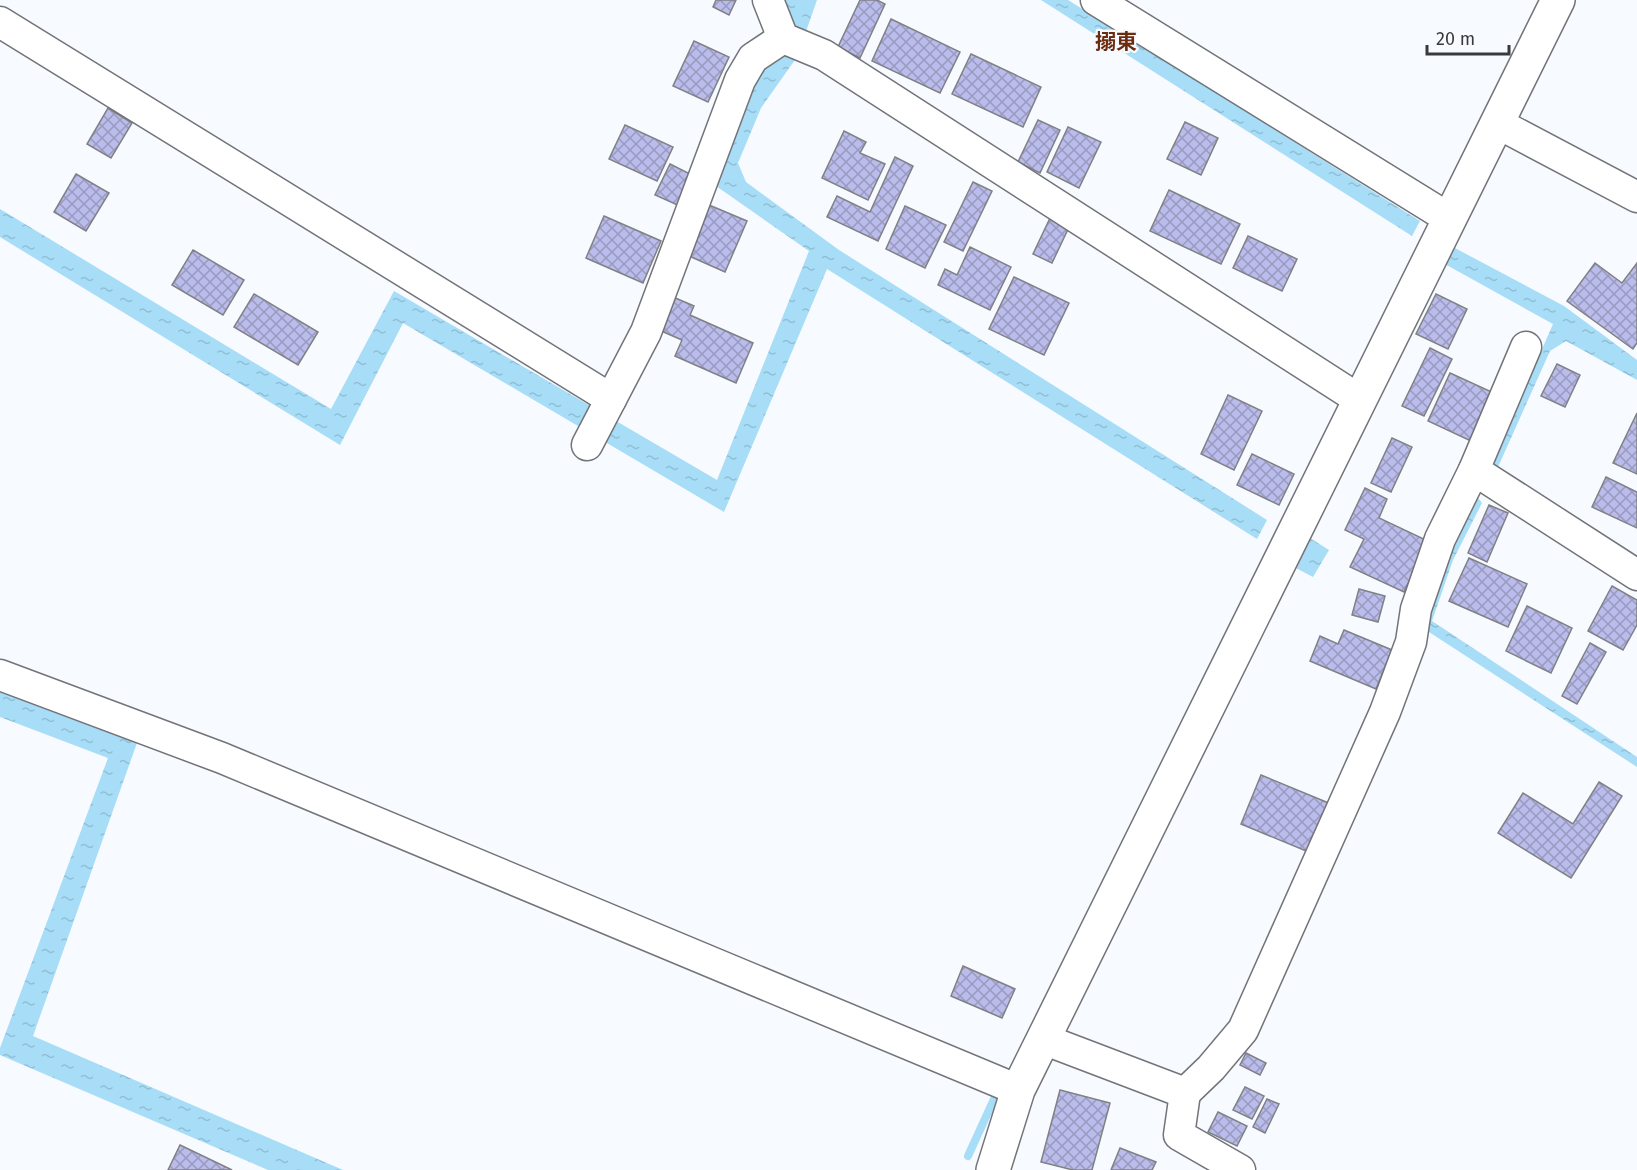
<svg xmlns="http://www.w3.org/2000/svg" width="1637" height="1170" font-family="'Fira Sans','Noto Sans JP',sans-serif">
<defs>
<pattern id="water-ripples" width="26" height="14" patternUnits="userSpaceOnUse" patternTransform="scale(1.5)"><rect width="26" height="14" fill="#a7ddf7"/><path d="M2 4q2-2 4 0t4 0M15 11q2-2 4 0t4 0" fill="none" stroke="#90bed5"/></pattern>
<pattern id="building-cross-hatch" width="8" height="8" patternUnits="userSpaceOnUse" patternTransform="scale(1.5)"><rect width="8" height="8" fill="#babceb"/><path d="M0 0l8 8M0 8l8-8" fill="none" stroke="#989ac0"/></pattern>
</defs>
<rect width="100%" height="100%" fill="#f7fafe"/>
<g fill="url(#water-ripples)">
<path d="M784,0H817L797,57L761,108L738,163L746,182L839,250L1267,520L1257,539L827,269L724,512L403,323L340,445L0,237V209L331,409L394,291L717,480L809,251L716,186L746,96L763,61L793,29Z"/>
<path d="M1041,0H1068L1420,221L1412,236Z"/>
<path d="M1453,247L1564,306L1637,360V380L1566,341L1550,351L1498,467L1492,464L1553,324L1443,263Z"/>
<path d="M1478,498L1482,503L1453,560L1432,621L1637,757V767L1429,632C1425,593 1460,533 1478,498Z"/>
<path d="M1310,538L1329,550L1313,577L1294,567Z"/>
<path d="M0,689L138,740L33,1036L343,1170H268L0,1055V1048L108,758L0,717Z"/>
</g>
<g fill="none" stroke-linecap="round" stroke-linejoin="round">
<path stroke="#a7ddf7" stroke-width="8" d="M968,1156L995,1097"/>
</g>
<g fill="url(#building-cross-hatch)" stroke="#808085" stroke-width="1.5">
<path d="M716,0H736L729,15L713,7Z"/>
<path d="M860,0H877L885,4L860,58L838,47Z"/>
<path d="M891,19L960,52L940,93L872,61Z"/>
<path d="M694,41L729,57L708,102L673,86Z"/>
<path d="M971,54L1041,87L1023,127L952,94Z"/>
<path d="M108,108L132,123L111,158L87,144Z"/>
<path d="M1038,120L1060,130L1040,173L1018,162Z"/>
<path d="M1185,122L1218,138L1201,175L1167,159Z"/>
<path d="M625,125L673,147L657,181L609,159Z"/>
<path d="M1068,127L1101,142L1079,188L1047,172Z"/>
<path d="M844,131L866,142L860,153L885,164L868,200L822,178Z"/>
<path d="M895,157L913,166L878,241L827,217L837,196L870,212Z"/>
<path d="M670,164L696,177L682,207L655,195Z"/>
<path d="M76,174L109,193L86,231L54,212Z"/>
<path d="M973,182L992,191L963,251L944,242Z"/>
<path d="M1169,190L1240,224L1221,264L1150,231Z"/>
<path d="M709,205L747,221L725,272L687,255Z"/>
<path d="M905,206L946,225L925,268L886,249Z"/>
<path d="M604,216L661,241L643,283L586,258Z"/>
<path d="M1051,216L1070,225L1052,263L1033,254Z"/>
<path d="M1248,236L1297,259L1282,291L1233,268Z"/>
<path d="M970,247L1011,267L990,310L938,285L945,269L957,275Z"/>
<path d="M193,250L244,280L223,315L172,285Z"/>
<path d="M1595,263L1622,283L1637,263V343L1633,349L1567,301Z"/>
<path d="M1014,277L1069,303L1044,355L989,329Z"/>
<path d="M254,294L318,332L298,365L234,327Z"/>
<path d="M1436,294L1467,309L1448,349L1416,334Z"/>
<path d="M673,297L694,306L690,315L753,343L736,383L675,356L682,340L659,330Z"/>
<path d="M1430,348L1452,359L1424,416L1402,406Z"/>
<path d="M1557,364L1580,375L1565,407L1541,396Z"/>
<path d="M1450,373L1494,393L1471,441L1428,421Z"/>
<path d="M1228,395L1262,411L1234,470L1201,454Z"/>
<path d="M1637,413V474L1613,463Z"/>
<path d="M1392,438L1412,447L1391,492L1371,483Z"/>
<path d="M1252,454L1294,474L1279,505L1237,485Z"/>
<path d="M1606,477L1637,492V528L1592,507Z"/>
<path d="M1365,488L1387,499L1379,518L1428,541L1404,592L1350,567L1364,539L1345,530Z"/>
<path d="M1489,505L1508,513L1487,562L1468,553Z"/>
<path d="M1469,558L1527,584L1508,627L1449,601Z"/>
<path d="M1612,586L1637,600V625L1623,650L1588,631Z"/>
<path d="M1359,589L1385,596L1378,622L1352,615Z"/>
<path d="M1527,606L1572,628L1551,673L1506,651Z"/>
<path d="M1344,630L1392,650L1376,689L1310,661L1320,636L1338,644Z"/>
<path d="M1590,643L1606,652L1577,704L1562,696Z"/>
<path d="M1261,775L1331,804L1311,853L1241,824Z"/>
<path d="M1599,782L1622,796L1571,878L1498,833L1523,793L1573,824Z"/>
<path d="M963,966L1015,989L1002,1018L951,996Z"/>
<path d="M1246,1053L1266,1063L1260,1075L1240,1065Z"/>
<path d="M1245,1087L1264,1096L1252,1119L1233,1110Z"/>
<path d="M1060,1090L1110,1103L1092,1170H1073L1041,1162Z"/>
<path d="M1267,1099L1279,1104L1265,1133L1253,1127Z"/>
<path d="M1218,1112L1247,1126L1237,1146L1208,1132Z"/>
<path d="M180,1145L232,1170H168Z"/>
<path d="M1120,1148L1156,1162L1152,1170H1111Z"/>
</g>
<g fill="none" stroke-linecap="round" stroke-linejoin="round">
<g stroke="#727479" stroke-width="33">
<g id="minor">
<path d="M768,0L783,38L824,55L1360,400"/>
<path d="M1096,0L1450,219"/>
<path d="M0,22L611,399"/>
<path d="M1497,123L1637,197"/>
<path d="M587,445L646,332L740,80L753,58L783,38"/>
<path d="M1474,470L1637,575"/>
<path d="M0,675L222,758L1018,1090"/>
<path d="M1043,1039L1185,1093L1179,1135L1240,1170"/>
<path d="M1185,1093L1211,1068L1243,1030L1385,712L1411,642L1416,609L1440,539L1474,470L1526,347"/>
</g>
</g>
<g stroke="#727479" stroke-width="36">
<path id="tertiary" d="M993,1170L1018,1090L1558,0"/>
</g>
<use href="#minor" stroke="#fff" stroke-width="30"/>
<use href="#tertiary" stroke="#fff" stroke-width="33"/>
</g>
<g text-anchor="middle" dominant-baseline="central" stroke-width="4.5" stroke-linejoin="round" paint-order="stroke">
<g font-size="21" font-weight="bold" fill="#6b2b0e" stroke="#f7fafe">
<text x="1116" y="42">搦東</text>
</g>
</g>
<path d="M1427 45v9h82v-9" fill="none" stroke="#393a3c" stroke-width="3"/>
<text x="1436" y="45" font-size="18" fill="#393a3c" stroke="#f7fafe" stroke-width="4.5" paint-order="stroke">20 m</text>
</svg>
